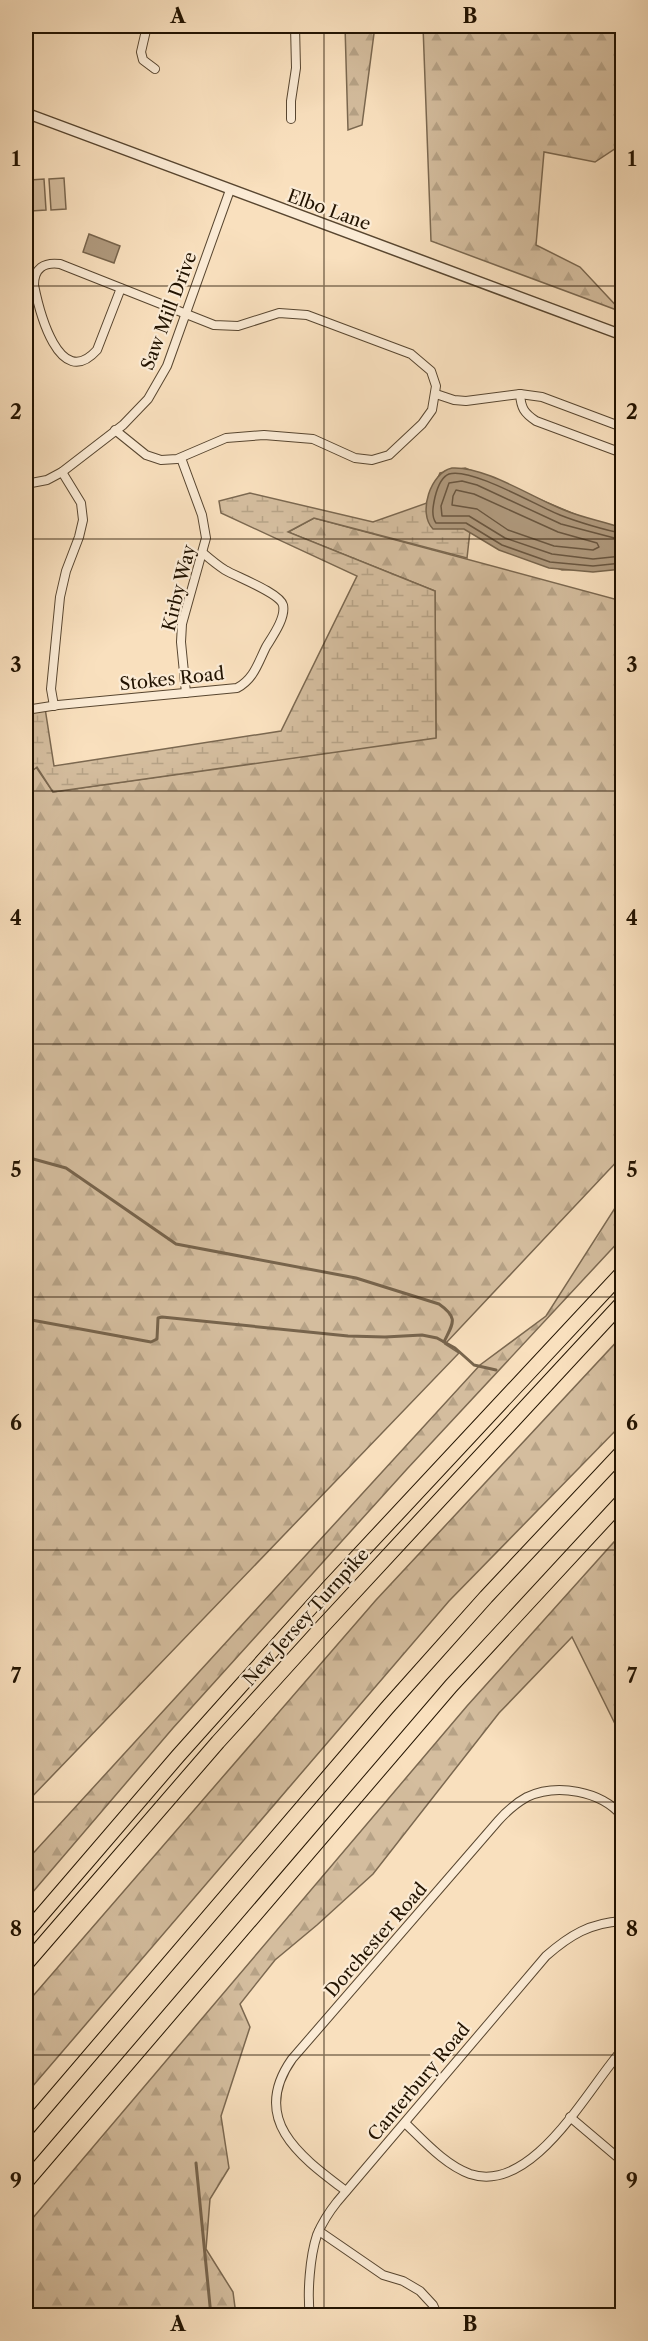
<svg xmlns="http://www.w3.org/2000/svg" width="648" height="2341" font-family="'Libre Caslon Text',serif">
<defs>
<pattern id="forest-firs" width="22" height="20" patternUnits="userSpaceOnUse" patternTransform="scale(1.5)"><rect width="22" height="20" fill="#d4bd9e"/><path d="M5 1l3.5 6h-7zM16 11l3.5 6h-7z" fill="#b6a286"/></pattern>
<pattern id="wetland-marsh" width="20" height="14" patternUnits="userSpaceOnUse" patternTransform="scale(1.5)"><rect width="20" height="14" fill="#d4bd9e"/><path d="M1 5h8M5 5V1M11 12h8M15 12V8" fill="none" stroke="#b6a286"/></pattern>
</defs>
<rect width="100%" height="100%" fill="#f9e0be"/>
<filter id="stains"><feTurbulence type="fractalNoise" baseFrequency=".00333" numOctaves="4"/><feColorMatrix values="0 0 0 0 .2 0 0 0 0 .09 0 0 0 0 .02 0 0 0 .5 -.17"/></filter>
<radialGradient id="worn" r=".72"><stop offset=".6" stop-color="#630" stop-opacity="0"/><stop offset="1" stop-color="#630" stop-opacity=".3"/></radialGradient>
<g fill="url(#forest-firs)" stroke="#7b6850" stroke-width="1.5">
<path d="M345,26H375L362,125L348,130Z"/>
<path d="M423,26H622V144L595,162L544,152L536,245L580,267L622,312L431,241Z"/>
<path d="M314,518L622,601V1156L445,1344L459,1353L26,1803V776L36,767L53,792L436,737L435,591L288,532Z"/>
<path d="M622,1197V1238L407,1469L173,1728L26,1900V1861L480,1365L546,1316Z"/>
<path d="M622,1336V1424L449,1601L26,2094V2004L376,1600Z"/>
<path d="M622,1533V1738L572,1637L499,1713L373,1874L317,1925L275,1960L240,2004L250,2027L221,2116L229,2168L210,2199L206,2249L233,2292L236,2315H26V2226L467,1706Z"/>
</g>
<path fill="url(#wetland-marsh)" stroke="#7b6850" stroke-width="1.5" d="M465,468L622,534V568L562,570L470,531L467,558L314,518L288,532L435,591L436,738L53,792L37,767L26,776V711L45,708L54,766L281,731L357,576L221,513L219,501L250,493L373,522L427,503L440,473Z"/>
<g fill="#d4bd9e" stroke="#7b6850" stroke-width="1.5">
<path d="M64,178L66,209L51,210L49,179Z"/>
<path d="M44,179L46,210L31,211L30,180Z"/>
</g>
<g fill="#b09a7e" stroke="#77644c" stroke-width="1.5">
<path d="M89,234L120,246L114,263L83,252Z"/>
<path d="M452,468C485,466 533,498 564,510C583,518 603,521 622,528V569L593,572L549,568L499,550L464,529H433C417,513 431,472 452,468Z"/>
</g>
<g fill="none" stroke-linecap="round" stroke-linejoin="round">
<g stroke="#695640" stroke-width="1.5">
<path d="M456,490L474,494L558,532L597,543L599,547L593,550L554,546L508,530L477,509L452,505L453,496Z"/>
<path d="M622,533C607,531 575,521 560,515C537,506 471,467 449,474C441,477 437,489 435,497C433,506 431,516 436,523H466L502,545L550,562L593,566L622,563"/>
<path d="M622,540L561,524L477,485L462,481L449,483L441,506L442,516H469L505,538L552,554L593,559L622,556"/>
</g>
<g stroke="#77644c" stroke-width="3">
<path d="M26,1157L66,1168L176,1244L356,1278L439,1304C459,1318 453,1323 444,1342"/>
<path d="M26,1319L151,1342L157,1339L158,1318L162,1317L348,1336L385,1337L422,1335L437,1338L455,1348L474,1365L496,1370"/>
<path d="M196,2163L211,2316"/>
</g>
<g stroke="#584630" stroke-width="10">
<g id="minor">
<path d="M147,26L141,52L143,60L155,69"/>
<path d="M291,119V101L296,68L295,26"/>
<path d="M436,394L454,400L466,401L520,394L542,397L622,427"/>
<path d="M520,394C521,408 524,413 536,421L622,453"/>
<path d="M115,430L146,455L161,460L177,459L226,438L264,435L313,439L355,458L372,460L389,455L422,424L432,410L436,386L431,371L411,354L307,315L279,313L238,326L214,325L60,264C44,262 34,268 34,285C39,310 59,392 97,350L121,288"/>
<path d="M181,458L202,515L206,538L182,624L181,642L186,693"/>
<path d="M26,484L47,480L62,472L123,425L148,399L167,366L230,190"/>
<path d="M54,706L51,689L60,597L66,571L79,537L83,520L81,503L62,472"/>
<path d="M26,710L58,705L237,688C254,679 258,663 266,647C272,637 286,618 283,605C280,593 237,577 225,570C217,565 210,559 203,553"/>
<path d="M570,2117L622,2161"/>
<path d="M405,2123C424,2141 445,2165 470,2174C533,2195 588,2088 622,2050"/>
<path d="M346,2191C301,2157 249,2120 292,2059L498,1821C506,1812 516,1803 527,1797C557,1783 601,1791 622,1816"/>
<path d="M319,2231L383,2275L403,2281L420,2291L433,2305L438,2316"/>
<path d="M310,2316C307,2293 310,2256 317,2235C322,2223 329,2212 337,2202L546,1956C570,1935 590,1923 622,1921"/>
</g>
</g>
<g stroke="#584630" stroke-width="12">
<path id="tertiary" d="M26,113L622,335"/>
</g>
<g stroke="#221301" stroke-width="16">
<g id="motorway">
<path d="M26,1933L178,1756L328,1588L622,1273"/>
<path d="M26,1964L218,1742L322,1627L622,1303"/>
<path d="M26,2130L387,1708L486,1597L622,1452"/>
<path d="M26,2182L451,1686L622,1501"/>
</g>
</g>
<use href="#minor" stroke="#fbebd5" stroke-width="8"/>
<use href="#tertiary" stroke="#fbebd5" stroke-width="9"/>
<use href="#motorway" stroke="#f9e0be" stroke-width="14"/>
</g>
<path fill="none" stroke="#221301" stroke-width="1.5" stroke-opacity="0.55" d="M324,26V2316M26,286H622M26,539H622M26,791H622M26,1044H622M26,1297H622M26,1550H622M26,1802H622M26,2055H622"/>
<g text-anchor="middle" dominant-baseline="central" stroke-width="4.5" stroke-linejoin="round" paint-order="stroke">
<g font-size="18" fill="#221301" stroke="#fbebd5">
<text transform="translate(329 210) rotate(20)">Elbo Lane</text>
<text transform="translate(169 311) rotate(-69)">Saw Mill Drive</text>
<text transform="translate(179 588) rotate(-76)">Kirby Way</text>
<text transform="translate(172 679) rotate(-6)">Stokes Road</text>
<text transform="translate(306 1617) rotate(-48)">New Jersey Turnpike</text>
<text transform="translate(376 1940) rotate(-49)">Dorchester Road</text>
<text transform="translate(419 2082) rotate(-50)">Canterbury Road</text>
</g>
</g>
<rect width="648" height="2341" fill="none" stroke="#f9e0be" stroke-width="66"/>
<rect x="33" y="33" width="582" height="2275" fill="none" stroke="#221301" stroke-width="2"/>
<g font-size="20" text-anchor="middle" font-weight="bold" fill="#221301">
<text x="178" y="23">A</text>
<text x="470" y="23">B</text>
<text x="16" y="166">1</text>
<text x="632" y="166">1</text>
<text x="16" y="419">2</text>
<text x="632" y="419">2</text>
<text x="16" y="672">3</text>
<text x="632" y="672">3</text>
<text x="16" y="925">4</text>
<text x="632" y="925">4</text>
<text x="16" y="1177">5</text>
<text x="632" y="1177">5</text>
<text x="16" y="1430">6</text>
<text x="632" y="1430">6</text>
<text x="16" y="1683">7</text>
<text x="632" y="1683">7</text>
<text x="16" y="1936">8</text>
<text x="632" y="1936">8</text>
<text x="16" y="2188">9</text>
<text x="632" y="2188">9</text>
<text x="178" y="2331">A</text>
<text x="470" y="2331">B</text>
</g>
<rect width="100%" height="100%" filter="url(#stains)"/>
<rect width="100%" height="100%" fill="url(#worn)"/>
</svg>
